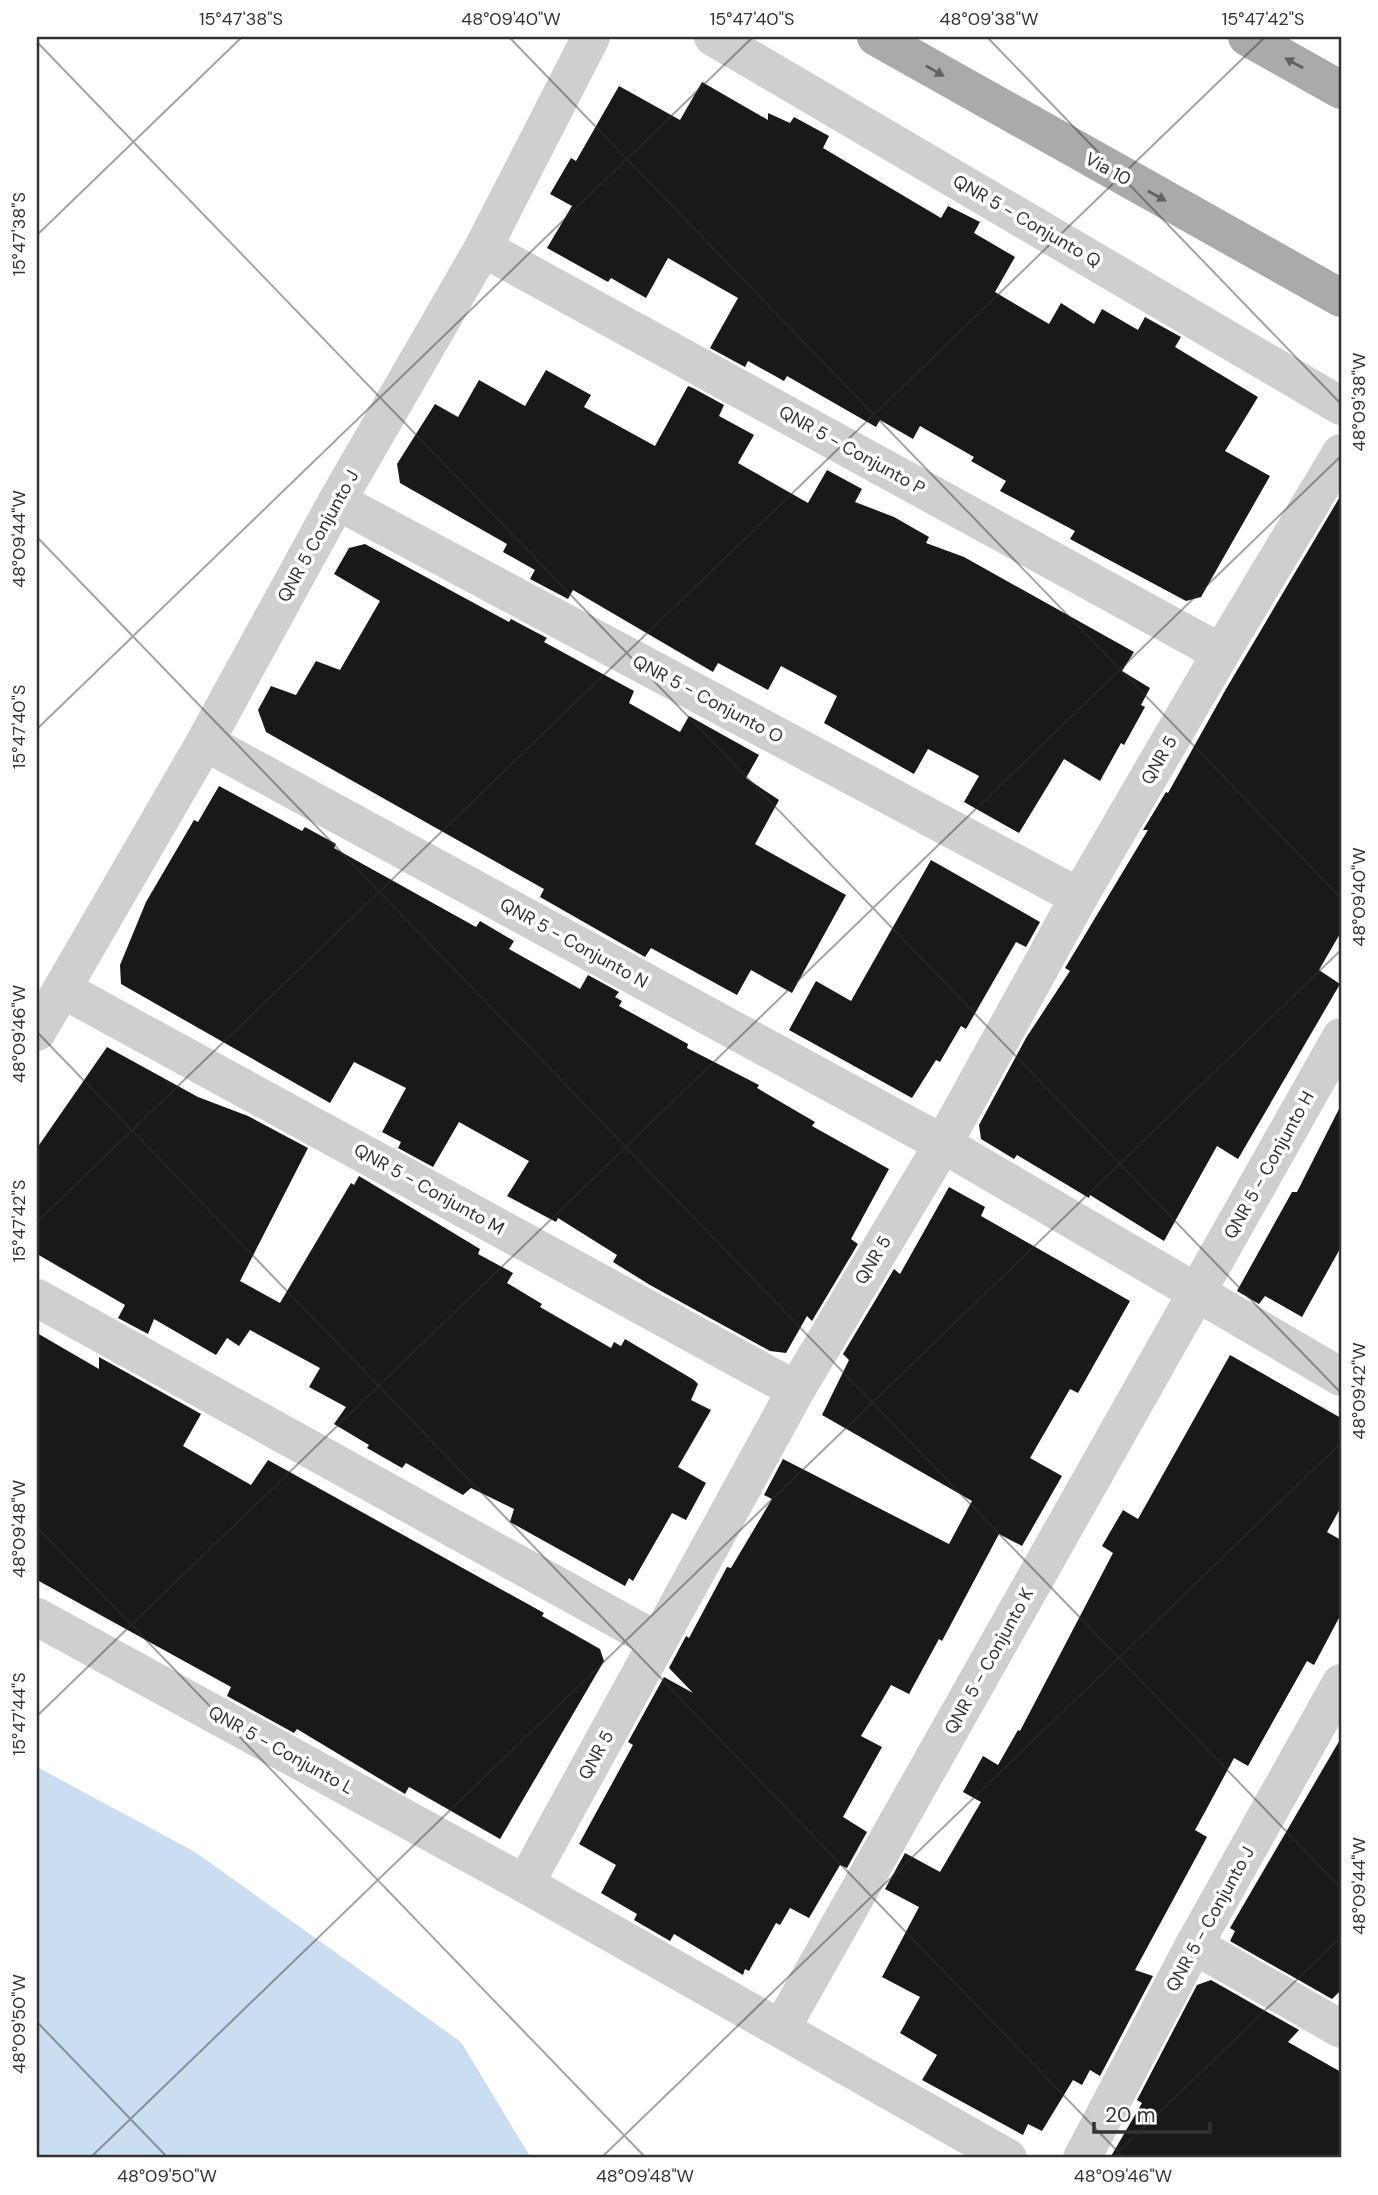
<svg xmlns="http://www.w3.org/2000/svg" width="1378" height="2195" font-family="'DM Sans',sans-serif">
<rect width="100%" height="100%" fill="#fff"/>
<path fill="#cbddf0" d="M37,1767L195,1852L461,2042L531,2158H37Z"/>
<g fill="#191919">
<path d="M702,82L768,120V113L790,123L794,117L829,136L823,148L941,218L948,206L980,222L974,233L1015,257L995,292L1049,324L1061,303L1094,324L1102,309L1138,330L1145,317L1181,337L1175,347L1258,397L1225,451L1270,476L1201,597L1186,601L1070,539L1075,531L1000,491L1006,481L971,461L974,457L920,426L913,439L880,420L876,427L787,376L784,381L748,361L745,367L710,348L738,298L668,258L646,298L611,278L608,282L547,248L572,206L550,194L571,158L576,161L619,86L680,120Z"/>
<path d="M546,370L591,395L584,407L655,446L688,386L693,388L724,405L719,416L754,435L738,463L808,503L827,470L862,489L855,502L894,517L929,537L926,543L964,557L1134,652L1122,671L1150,688L1141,705L1145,707L1124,745L1121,743L1100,781L1064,759L1019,833L964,802L979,776L928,749L914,774L824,723L837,696L781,666L768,690L718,663L713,672L573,590L568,599L530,579L535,570L503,552L507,544L400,483L397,464L435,404L458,417L479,380L525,406Z"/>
<path d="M1341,495V932L1319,970L1340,984L1238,1159L1217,1146L1164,1241L1090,1195L1089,1198L1017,1155L1014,1159L981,1139L979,1125L1026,1038L1070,971L1065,968L1148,830H1143L1166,792L1168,793L1226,689Z"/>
<path d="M365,544L509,622L511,619L547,638L544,642L634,691L629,703L680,732L689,716L759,755L746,778L779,800L755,844L846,895L792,993L751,970L737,995L651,948L645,957L540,897L544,889L266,732L258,710L271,686L296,695L316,661L340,670L380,601L334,574L349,548Z"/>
<path d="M219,786L302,831L305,827L336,844L334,848L476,927L480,921L514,941L509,949L580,989L588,975L619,992L615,997L622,1001L619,1006L688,1044L687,1048L759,1085L757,1088L815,1122L812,1126L889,1169L851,1239L858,1244L812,1321L807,1316L786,1353L770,1351L650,1285L613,1262L617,1255L558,1218L556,1222L507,1196L529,1161L459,1122L433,1167L398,1148L401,1142L382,1132L406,1088L354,1062L330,1103L121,984L120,965L146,902L194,820L198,822Z"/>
<path d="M931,860L1040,922L1026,947L1016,942L966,1029L961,1026L940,1062L936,1060L912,1098L789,1030L816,981L851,1001Z"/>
<path d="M107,1047L198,1097L248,1116L308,1148L240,1281L280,1303L351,1183L354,1185L359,1176L480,1249L478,1254L513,1273L507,1283L542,1304L540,1307L611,1348L614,1342L621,1346L625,1339L694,1380L698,1384L691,1400L711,1410L678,1467L706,1483L686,1520L672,1513L633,1581L629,1578L625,1586L510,1522L514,1509L471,1488L463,1495L406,1463L402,1468L367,1448L369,1445L334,1424L346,1407L309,1387L320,1368L250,1330L239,1346L227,1338L216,1355L154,1319L148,1334L118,1318L125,1305L37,1254V1148Z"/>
<path d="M1341,1105V1247L1302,1317L1265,1296L1259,1304L1237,1291L1292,1192H1297Z"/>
<path d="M949,1187L985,1207L981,1216L1130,1301L1078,1393L1070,1389L1030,1458L1062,1476L1022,1546L999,1534L942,1641L939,1639L909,1694L891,1685L861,1736L882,1747L843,1817L867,1832L847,1868L840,1865L809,1918L790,1908L780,1925L776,1923L749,1971L745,1969L743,1975L674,1934L670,1941L634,1920L637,1914L601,1893L616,1865L579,1844L633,1745L628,1742L664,1677L693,1693L669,1668L686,1636L689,1638L727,1567L731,1568L772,1499L764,1495L783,1459L949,1544L972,1501L822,1415L849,1360L843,1354L894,1269L900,1274Z"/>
<path d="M37,1333L99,1369V1357L201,1414L183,1446L251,1485L268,1460L544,1613L542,1616L600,1649L604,1661L500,1839L409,1787L405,1794L297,1729L294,1733L227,1696L231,1687L37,1580Z"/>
<path d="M1230,1355L1341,1418V1507L1327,1532L1341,1540V1614L1314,1665L1307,1661L1248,1766L1234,1758L1206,1810L1195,1830L1207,1837L1135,1970L1153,1976L1100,2076L1090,2070L1082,2085L1073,2080L1042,2131L1028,2124L1023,2135L922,2080L937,2055L900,2033L920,1997L882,1977L919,1907L885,1889L905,1853L940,1872L981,1802L963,1792L983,1756L998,1765L1018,1730L1020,1731L1113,1553L1102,1546L1123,1510L1138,1519Z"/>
<path d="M1341,1738V1990L1332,1999L1230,1941L1235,1931L1230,1928Z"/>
<path d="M1211,1980L1299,2030L1288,2042L1341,2072V2158H1110L1142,2103L1137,2100L1197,1985Z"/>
</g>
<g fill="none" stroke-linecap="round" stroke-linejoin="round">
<g stroke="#cfcfcf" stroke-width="38">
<path d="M713,37L1341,406"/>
<path d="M483,248L1221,653"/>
<path d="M337,501L1079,897"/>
<path d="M205,742L943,1144L1341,1377"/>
<path d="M62,989L796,1390"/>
<path d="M37,1032L205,742L337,501L483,248L591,37"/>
<path d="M37,1298L657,1641"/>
<path d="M37,1617L525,1884L1008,2158"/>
<path d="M525,1884L796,1390L943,1144L1079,897L1221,653L1341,453"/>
<path d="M1194,1945L1341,2029"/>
<path d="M782,2027L1341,1037"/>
<path d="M1082,2158L1194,1945L1341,1683"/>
</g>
<g stroke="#aaa" stroke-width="38">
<path d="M876,37L1341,298"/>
<path d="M1247,37L1341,90"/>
</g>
</g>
<defs><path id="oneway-solid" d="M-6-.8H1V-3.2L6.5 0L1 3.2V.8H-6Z" transform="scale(1.75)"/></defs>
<g fill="#626262">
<use href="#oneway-solid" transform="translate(1294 63) rotate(-151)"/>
<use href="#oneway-solid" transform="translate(935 71) rotate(30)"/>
<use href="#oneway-solid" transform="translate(1157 196) rotate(29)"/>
</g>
<path fill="none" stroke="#323232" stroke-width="2" stroke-opacity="0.45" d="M509,37L1341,898M987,37L1341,404M37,42L1341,1393M37,235L242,37M37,537L1341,1888M37,729L753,37M37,1032L1124,2158M37,1222L1265,37M37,1527L646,2158M37,1716L1341,456M37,2022L168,2158M90,2158L1341,950M601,2158L1341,1443M1112,2158L1341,1937"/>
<g text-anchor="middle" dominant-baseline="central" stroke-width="7" stroke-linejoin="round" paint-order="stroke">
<g font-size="18" fill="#323232" stroke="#fff">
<text transform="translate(1108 169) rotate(29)">Via 10</text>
<text transform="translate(1027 221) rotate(30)">QNR 5 - Conjunto Q</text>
<text transform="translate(852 450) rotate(29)">QNR 5 - Conjunto P</text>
<text transform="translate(318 536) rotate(-61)">QNR 5 Conjunto J</text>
<text transform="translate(708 699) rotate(28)">QNR 5 - Conjunto O</text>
<text transform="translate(1159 760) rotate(-60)">QNR 5</text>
<text transform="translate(574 943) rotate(29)">QNR 5 - Conjunto N</text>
<text transform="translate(1269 1165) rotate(-61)">QNR 5 - Conjunto H</text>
<text transform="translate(429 1189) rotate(29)">QNR 5 - Conjunto M</text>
<text transform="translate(873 1260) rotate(-59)">QNR 5</text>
<text transform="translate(989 1661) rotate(-61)">QNR 5 - Conjunto K</text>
<text transform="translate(281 1750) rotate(29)">QNR 5 - Conjunto L</text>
<text transform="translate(596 1755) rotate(-61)">QNR 5</text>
<text transform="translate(1210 1919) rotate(-61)">QNR 5 - Conjunto J</text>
</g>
</g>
<rect width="1378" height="2195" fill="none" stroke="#ffffff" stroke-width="77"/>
<path d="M1094 2122v10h116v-10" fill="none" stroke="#323232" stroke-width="3.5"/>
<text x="1105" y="2122" font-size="21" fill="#323232" stroke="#ffffff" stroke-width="5" paint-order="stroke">20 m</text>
<rect x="38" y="38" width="1302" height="2118" fill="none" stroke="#323232" stroke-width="2.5"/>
<g font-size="18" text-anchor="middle" fill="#323232">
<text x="241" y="25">15°47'38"S</text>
<text x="511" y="25">48°09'40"W</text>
<text x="752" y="25">15°47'40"S</text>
<text x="989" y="25">48°09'38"W</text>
<text x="1263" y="25">15°47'42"S</text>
<text transform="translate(19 234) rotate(-90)" y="6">15°47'38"S</text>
<text transform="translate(1359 402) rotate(-90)" y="6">48°09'38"W</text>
<text transform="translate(19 539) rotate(-90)" y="6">48°09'44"W</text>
<text transform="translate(19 727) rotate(-90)" y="6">15°47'40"S</text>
<text transform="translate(1359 897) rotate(-90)" y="6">48°09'40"W</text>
<text transform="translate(19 1034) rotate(-90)" y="6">48°09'46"W</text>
<text transform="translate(19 1221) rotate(-90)" y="6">15°47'42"S</text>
<text transform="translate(1359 1391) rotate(-90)" y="6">48°09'42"W</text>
<text transform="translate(19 1529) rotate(-90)" y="6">48°09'48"W</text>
<text transform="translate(19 1714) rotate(-90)" y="6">15°47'44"S</text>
<text transform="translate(1359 1886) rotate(-90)" y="6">48°09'44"W</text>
<text transform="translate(19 2024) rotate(-90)" y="6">48°09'50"W</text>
<text x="167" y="2182">48°09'50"W</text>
<text x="645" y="2182">48°09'48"W</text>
<text x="1123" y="2182">48°09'46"W</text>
</g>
</svg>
